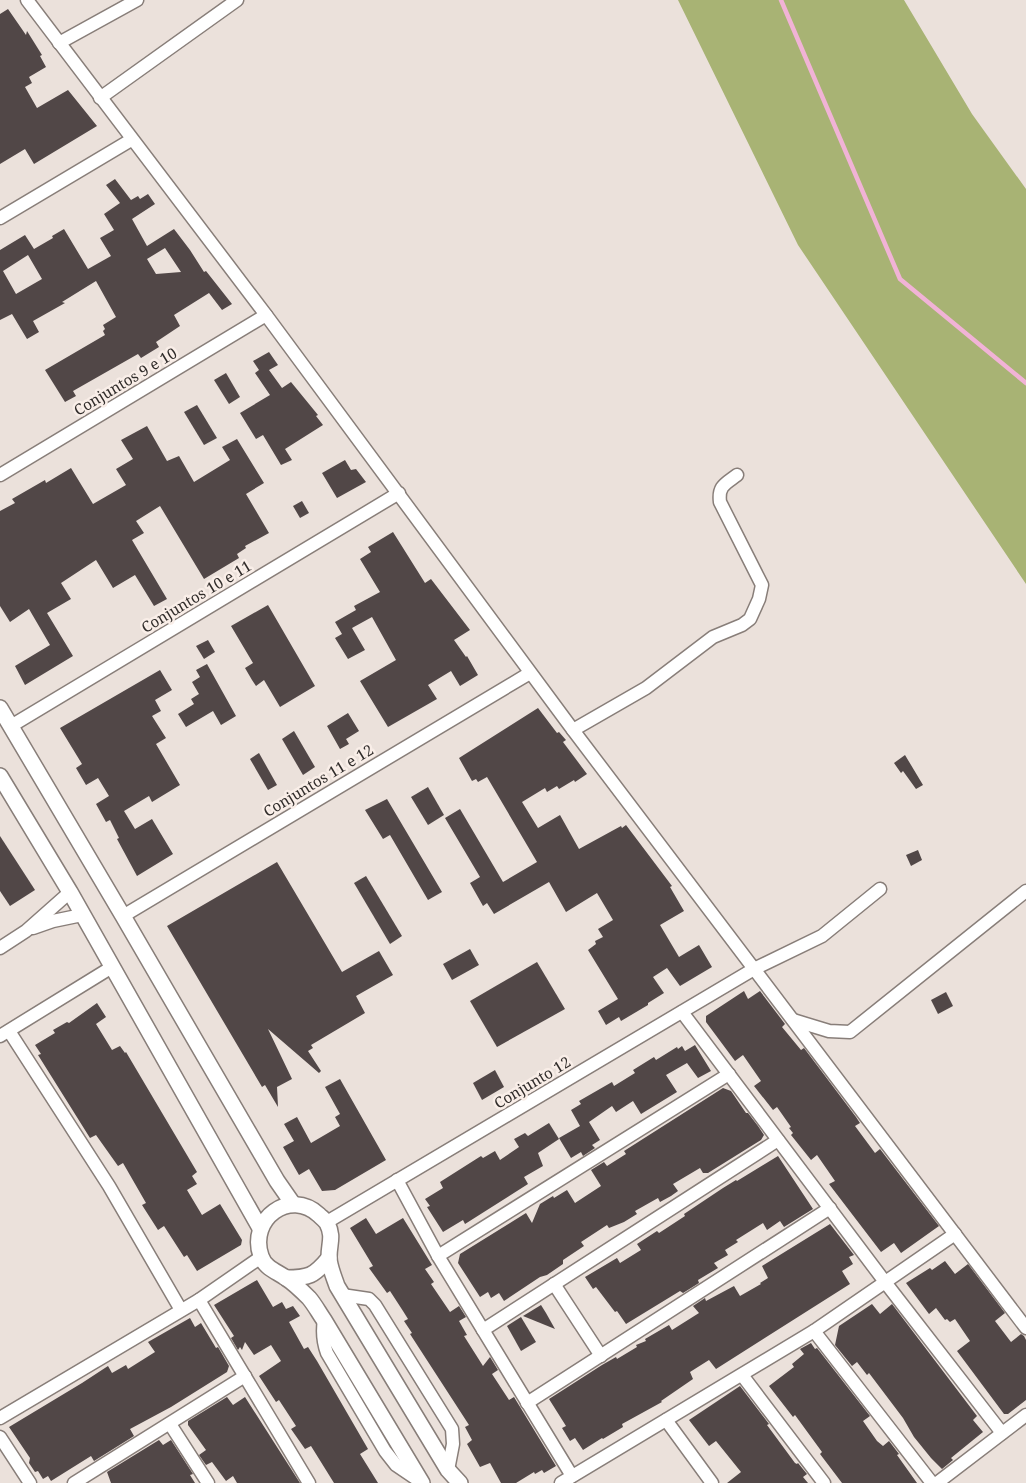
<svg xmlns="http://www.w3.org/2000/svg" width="1026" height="1483" font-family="'Noto Serif',serif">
<rect width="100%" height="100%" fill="#ebe1db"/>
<path fill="#a8b374" d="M678,0H904L972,114L1026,189V584L798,245Z"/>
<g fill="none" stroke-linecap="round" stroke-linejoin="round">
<path stroke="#f1b3d6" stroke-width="4.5" d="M781,0L900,279L1026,383"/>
</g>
<g fill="#514747" fill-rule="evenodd">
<path d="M8,9L26,35L27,31L42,55L40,56L46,67L29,77L32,83L25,87L37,108L68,90L97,126L34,164L25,149L0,164V14Z"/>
<path d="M115,179L131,200L138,196L140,199L148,194L155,204L132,219L147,246L174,229L190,250L204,272L206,271L232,304L222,310L209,293L174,315L180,326L156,342L159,347L141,358L138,354L73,391L76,396L65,402L45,370L105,335L103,331L105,329L103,325L116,317L96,281L62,302L65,303L33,321L39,332L27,339L12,314L0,320V250L25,235L34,249L53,238L52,236L64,229L88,269L111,256L100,238L114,230L104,214L120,203L106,185ZM165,248L181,272L156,274L147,259ZM28,255L42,279L16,294L3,271Z"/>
<path d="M269,352L278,365L269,370L282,388L291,382L318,415L316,416L323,425L285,449L292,460L281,465L263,435L256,439L240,413L270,395L255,373L259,370L253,361Z"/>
<path d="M226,373L240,397L229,404L214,380Z"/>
<path d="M197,405L217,438L204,445L184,412Z"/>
<path d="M147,426L167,461L179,456L194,482L230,460L222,447L237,439L264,483L246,494L269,533L245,546L246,548L237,554L239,558L204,579L160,506L136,521L144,533L132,540L167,599L154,606L135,575L113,588L96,560L61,583L71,599L47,613L73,656L25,685L15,666L50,645L29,609L10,622L0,606V511L15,503L12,499L45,480L46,483L71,468L93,504L126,485L116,469L133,459L121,440Z"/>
<path d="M345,460L351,470L356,469L366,482L337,498L322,473Z"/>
<path d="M302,501L309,513L300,518L293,506Z"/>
<path d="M393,532L425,583L431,579L470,630L454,640L466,657L467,656L478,675L460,686L451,671L428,685L437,699L388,727L360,681L396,660L372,617L352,628L365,650L348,659L335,638L342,634L335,622L356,610L354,606L380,592L360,559L371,552L368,547Z"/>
<path d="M268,605L315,686L280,707L264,680L256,686L252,680L245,668L253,663L231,626Z"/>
<path d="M208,640L215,652L204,659L196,646Z"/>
<path d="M207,664L236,716L221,725L213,711L186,727L178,714L194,704L191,699L199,694L192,682L200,677L196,670Z"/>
<path d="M160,670L172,690L155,700L161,711L152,716L166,738L156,744L180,785L152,802L149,796L124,811L135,829L152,819L173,854L137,876L117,839L119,838L110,820L106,822L96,804L109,796L98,778L86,785L76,768L82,764L60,728Z"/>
<path d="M538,708L557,733L559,732L566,740L563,742L587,774L575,782L574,780L559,789L557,786L547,792L545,788L522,802L538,828L560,815L579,849L621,826L622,828L626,825L672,886L670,887L684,911L660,925L679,957L699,945L712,967L680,986L667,968L653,977L664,993L648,1003V1005L621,1021L619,1017L606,1025L598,1011L618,999L588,950L596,944L595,941L603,937L598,929L613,920L597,893L566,912L549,882L494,914L487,903L483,906L470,883L480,877L445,818L460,809L503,882L537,862L487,777L478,782L476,779L472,781L459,758Z"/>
<path d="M348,713L359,731L346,739L349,744L340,749L327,726Z"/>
<path d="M294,731L315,767L303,775L282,739Z"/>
<path d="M259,753L277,785L268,790L250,759Z"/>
<path d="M905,755L923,785L916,789L903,771L901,773L894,763Z"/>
<path d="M428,787L444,815L428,825L411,797Z"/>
<path d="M387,799L442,892L428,900L390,835L383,839L365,810Z"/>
<path d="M0,836L35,890L10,906L0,891Z"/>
<path d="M918,850L922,860L911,866L906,855Z"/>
<path d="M277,862L342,972L379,951L393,975L356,996L365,1013L311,1045L313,1048L308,1051L321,1071L319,1073L268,1029L292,1079L277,1087L278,1107L265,1085L262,1087L167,926Z"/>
<path d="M366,876L402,936L390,944L354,883Z"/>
<path d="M470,949L479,965L452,980L443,964Z"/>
<path d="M537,962L565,1009L497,1047L470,1001Z"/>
<path d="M744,991L748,999L760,991L785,1024L782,1027L801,1050L804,1048L856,1117L860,1123L855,1126L875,1153L880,1149L939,1226L901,1253L894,1243L881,1252L829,1184L835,1181L817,1155L811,1160L791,1135L793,1133L789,1128L791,1127L777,1107L773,1110L754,1086L761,1081L743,1055L735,1061L706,1022V1016Z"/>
<path d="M946,992L953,1006L938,1014L931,1000Z"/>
<path d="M97,1003L106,1017L96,1024L112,1050L120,1046L125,1053L126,1052L197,1172L192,1176L197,1184L187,1190L202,1215L220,1204L242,1240L241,1245L197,1271L187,1255L184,1257L164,1226L158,1230L142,1205L146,1203L123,1163L118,1166L96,1135L90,1138L38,1055L41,1054L35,1045L55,1033L53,1030L67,1022L69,1023Z"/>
<path d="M695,1045L711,1071L698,1078L687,1063L666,1075L677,1092L641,1114L633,1101L616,1112L612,1106L589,1122L600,1140L592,1145L595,1148L583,1156L581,1152L571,1158L559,1138L580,1126L571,1110L581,1104L579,1101L612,1082L614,1086L635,1073L633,1070L654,1057L656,1060L677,1047L678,1049L682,1046L685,1051Z"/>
<path d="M495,1070L504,1087L482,1100L473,1083Z"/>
<path d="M340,1079L386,1160L335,1190L322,1191L309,1169L299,1175L283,1147L294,1141L284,1124L297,1117L311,1143L340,1126L335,1117L340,1114L325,1087Z"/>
<path d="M723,1088L731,1091L746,1113H748L758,1126L764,1135L761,1140L708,1173H703L700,1168L673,1184L678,1191L671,1196L660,1202L658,1198L635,1211L637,1214L624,1222L609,1228L607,1225L581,1242L584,1246L563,1260V1264L547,1275L540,1277L504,1301L499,1293L491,1298L488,1292L480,1297L458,1263L460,1254L526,1213L532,1223L540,1204L553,1196L554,1198L567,1190L575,1203L601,1186L591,1170L604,1162L607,1166L626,1154L624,1151Z"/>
<path d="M549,1123L559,1139L538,1153L543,1166L524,1177L528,1184L465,1224L463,1220L443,1232L427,1207L430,1206L425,1199L443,1188L440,1182L481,1156L483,1158L495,1151L500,1160L519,1147L514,1139L525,1133L528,1136Z"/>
<path d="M778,1156L813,1209L784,1227L780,1221L767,1230L763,1223L736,1240L738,1242L725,1250L728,1255L714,1263L718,1268L698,1280L699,1283L683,1293L680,1291L626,1324L617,1311L615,1312L596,1287L593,1289L585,1277L617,1258L620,1263L641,1250L637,1244L657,1231L659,1233L685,1216L684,1214L723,1188L736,1180L737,1181Z"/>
<path d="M366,1218L376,1234L403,1218L432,1265L425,1269L434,1282L431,1284L450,1312L459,1306L466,1317L459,1321L467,1335L464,1336L483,1366L490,1357L498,1370L492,1374L509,1400L514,1397L556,1466L544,1473L542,1470L535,1474L534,1472L516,1483H501L490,1463L480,1467L467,1444L472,1440L465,1427L469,1425L410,1334L412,1333L404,1321L408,1319L403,1311L390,1291L387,1293L369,1268L373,1266L350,1228Z"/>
<path d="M830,1224L854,1255L849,1257L853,1264L842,1271L850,1284L716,1369L709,1360L690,1372L693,1379L661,1401L662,1402L622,1424L623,1427L603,1439L602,1438L583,1450L575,1438L570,1441L562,1428L566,1426L549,1399L602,1365L616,1357L617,1359L637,1347L636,1345L646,1341L645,1339L669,1325L672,1330L699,1313L693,1306L705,1298L706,1301L734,1286L740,1296L761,1284L760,1283L768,1278L762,1266Z"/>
<path d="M945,1261L955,1274L968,1264L1005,1313L995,1321L1011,1342L1021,1334L1024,1336L1026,1340V1400L1008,1414H1004L957,1351L970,1341L955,1319L950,1322L947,1319L945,1320L936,1308L929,1314L906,1283L930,1268L932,1270Z"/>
<path d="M257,1280L273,1307L282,1302L286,1309L293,1306L300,1316L289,1322L304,1349L308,1347L317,1361L368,1449L360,1454L378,1483H334L311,1446L305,1449L291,1429L296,1426L279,1400L276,1402L259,1376L281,1361L271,1345L254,1355L245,1342L242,1350L240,1347L238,1350L231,1338L234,1336L214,1305Z"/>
<path d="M872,1304L880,1314L892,1304L977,1416L973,1420L983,1432L951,1458L953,1460L942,1469L931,1458L914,1437L903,1418L869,1373L867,1375L857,1362L852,1366L835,1345L839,1326Z"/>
<path d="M541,1305L546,1313L555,1329L523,1316Z"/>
<path d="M521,1317L536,1342L521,1351L507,1326Z"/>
<path d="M190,1318L195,1327L201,1323L216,1348L218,1347L229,1366L227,1372L171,1407L130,1429L134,1436L94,1461L91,1456L51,1481L48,1476L43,1479L38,1471L35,1472L29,1463L30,1458L9,1427L82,1383L108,1366L112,1373L126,1365L128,1369L155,1352L148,1342Z"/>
<path d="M811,1343L815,1349L817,1348L870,1416L863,1421L877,1441L883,1446L889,1441L899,1454L897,1455L917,1483H842L820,1454L822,1452L795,1415L793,1417L769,1386L794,1367L792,1364L804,1354L800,1349Z"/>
<path d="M740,1386L769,1424L767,1425L795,1463L797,1464L798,1463L807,1474L803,1477L808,1483H727L741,1472L716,1441L709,1446L689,1420Z"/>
<path d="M227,1397L233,1405L245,1397L300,1483H237L233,1476L226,1481L212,1462L206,1465L199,1455L206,1450L188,1425V1421Z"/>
<path d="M159,1440L163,1445L171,1440L193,1474L190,1475L195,1483H111L107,1472Z"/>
</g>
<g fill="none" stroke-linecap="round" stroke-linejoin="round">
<g stroke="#887e79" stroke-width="15">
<g id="minor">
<path d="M27,0L266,315L573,730L1026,1328"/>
<path d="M59,43L137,0"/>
<path d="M100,98L237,0"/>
<path d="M0,218L131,140"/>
<path d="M0,475L266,315"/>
<path d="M11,726L399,493"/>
<path d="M573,730L646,688L713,637L742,625L750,619L759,599L762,585L720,502C718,486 725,484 737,475"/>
<path d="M123,916L530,673"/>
<path d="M33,928L53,921L82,915"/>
<path d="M0,948L26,931L70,892"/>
<path d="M682,1012L885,1282L1002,1433"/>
<path d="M793,1020L829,1031L850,1032L1026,891"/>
<path d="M9,1031L109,1186L181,1310"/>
<path d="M0,1036L112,967"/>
<path d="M397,1180L438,1256L572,1476"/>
<path d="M327,1222L754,969L822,936L880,889"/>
<path d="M438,1256L729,1074"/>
<path d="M554,1284L601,1356"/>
<path d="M342,1295L369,1299L375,1305L452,1429L453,1444L448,1470"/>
<path d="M199,1300L309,1483"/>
<path d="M324,1320C322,1332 323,1342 327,1353L385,1451L396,1465L421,1482"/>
<path d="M483,1330L778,1140"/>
<path d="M814,1331L932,1483"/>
<path d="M742,1375L824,1483"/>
<path d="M527,1403L830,1208"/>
<path d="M0,1418L199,1300L261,1257"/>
<path d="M666,1420L712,1483"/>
<path d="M170,1424L208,1483"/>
<path d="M0,1437L30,1483"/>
<path d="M74,1483L245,1376"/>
<path d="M561,1483L814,1331L955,1234"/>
<path d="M937,1483L1026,1415"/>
</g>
</g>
<g stroke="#887e79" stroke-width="18">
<g id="tertiary">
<path d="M0,708L123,916L277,1181L293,1204"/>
<path d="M0,776L70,892L260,1228"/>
<path d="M286,1278C309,1278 314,1276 329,1258"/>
<path d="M422,1483L324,1320C319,1313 315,1305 309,1298C302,1291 294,1283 286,1278C276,1271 265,1268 261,1256C248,1219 290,1188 319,1215C321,1217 325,1220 327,1223C334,1237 329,1243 329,1257C329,1266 334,1277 337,1286L448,1470L460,1483"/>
</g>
</g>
<use href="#minor" stroke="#fff" stroke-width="12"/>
<use href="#tertiary" stroke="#fff" stroke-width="15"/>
</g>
<g text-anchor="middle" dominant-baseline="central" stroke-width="5" stroke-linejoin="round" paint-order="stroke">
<g font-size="15" fill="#302c2a" stroke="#f9eee8">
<text transform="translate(125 381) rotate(-31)">Conjuntos 9 e 10</text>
<text transform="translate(196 596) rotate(-31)">Conjuntos 10 e 11</text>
<text transform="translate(318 780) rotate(-31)">Conjuntos 11 e 12</text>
<text transform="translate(532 1082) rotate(-31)">Conjunto 12</text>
</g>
</g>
</svg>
